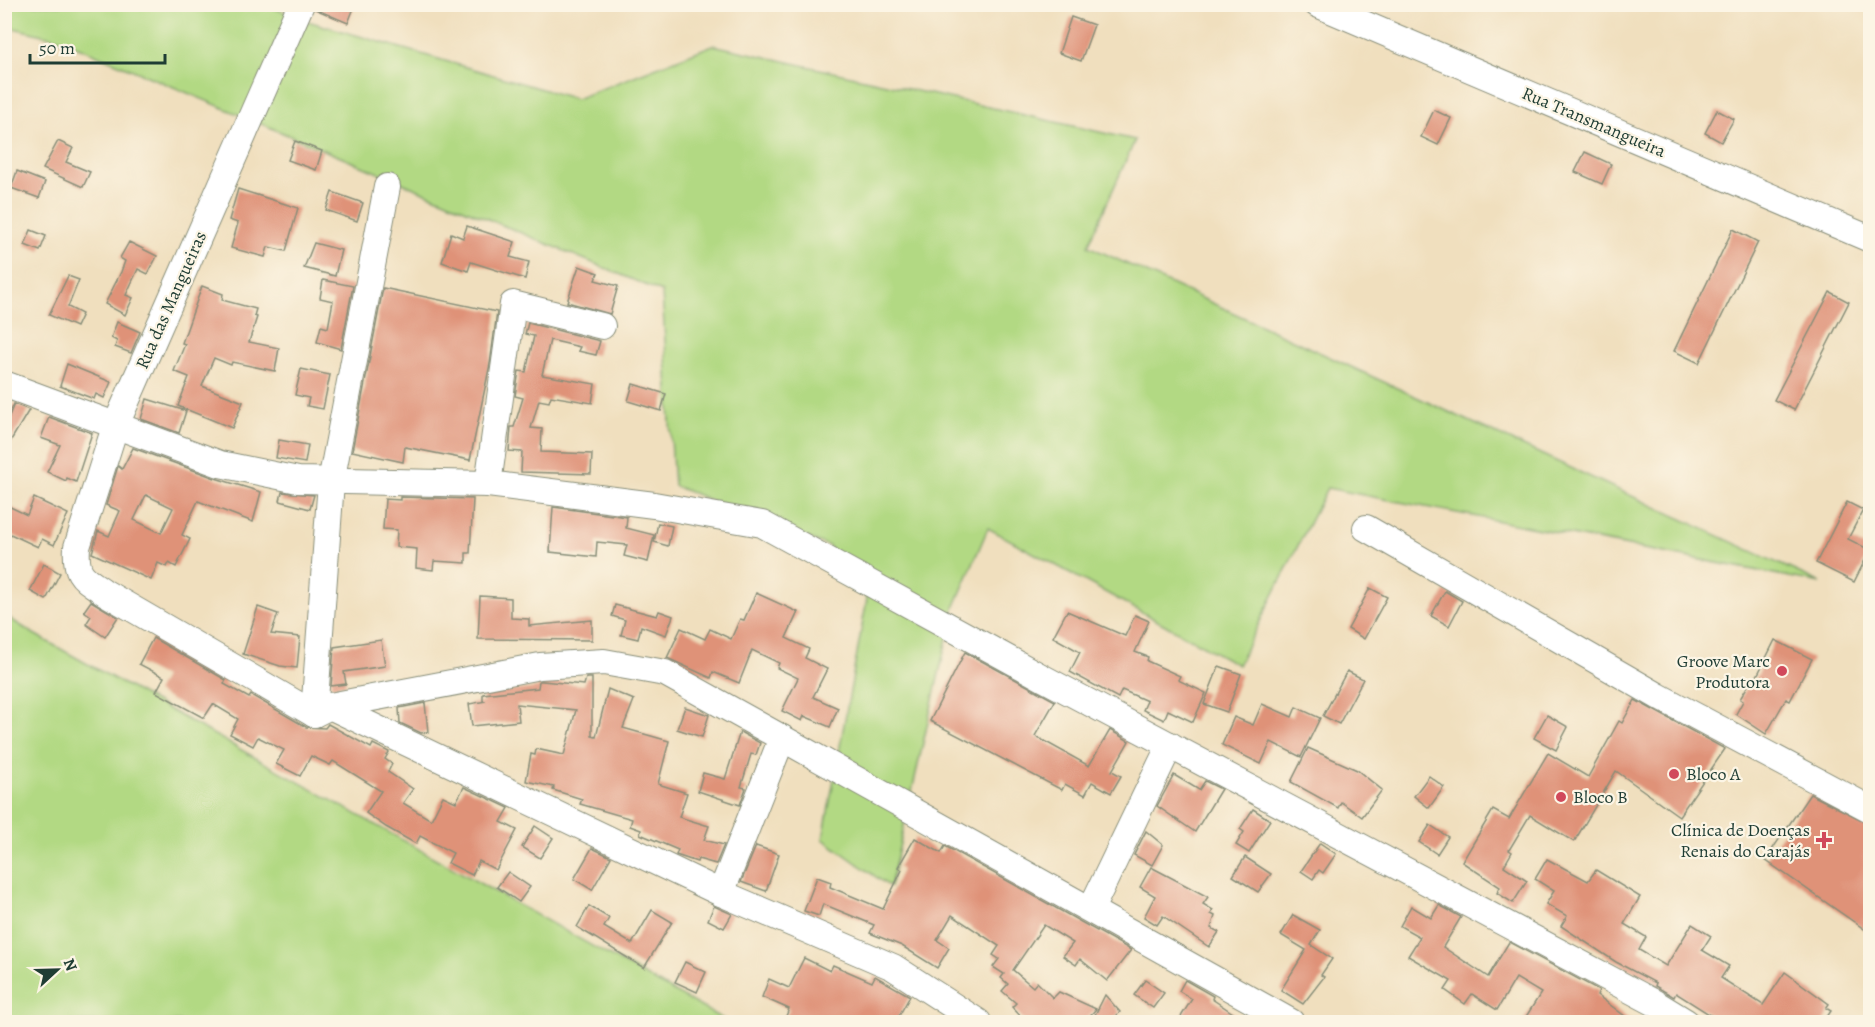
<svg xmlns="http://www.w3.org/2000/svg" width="1875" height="1027" font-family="Alegreya,serif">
<rect width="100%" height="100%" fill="#fcf5e5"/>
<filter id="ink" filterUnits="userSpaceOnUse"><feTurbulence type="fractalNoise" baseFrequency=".0167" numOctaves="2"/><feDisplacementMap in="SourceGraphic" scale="12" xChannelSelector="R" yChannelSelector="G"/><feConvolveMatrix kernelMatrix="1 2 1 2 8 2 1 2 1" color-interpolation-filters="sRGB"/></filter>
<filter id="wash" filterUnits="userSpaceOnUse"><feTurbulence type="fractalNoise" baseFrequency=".008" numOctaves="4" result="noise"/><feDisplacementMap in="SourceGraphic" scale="24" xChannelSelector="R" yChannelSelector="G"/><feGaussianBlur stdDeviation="1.35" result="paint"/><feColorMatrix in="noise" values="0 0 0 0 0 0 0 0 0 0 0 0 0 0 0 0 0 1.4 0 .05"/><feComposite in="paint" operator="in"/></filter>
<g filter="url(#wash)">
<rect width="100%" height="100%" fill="#f0dfbe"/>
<g fill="#b2d983" stroke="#688b5c" stroke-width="1.5">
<path d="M5,5H267L304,20L576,99L713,45L1135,140L1088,246L1821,583L1327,488L1238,665L988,528L954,608L890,887L823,839L867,599L829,546L674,486L662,292L59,39L5,26Z"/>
<path d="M4,615L34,634L728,1022H5Z"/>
</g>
<g id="blocks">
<g fill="#df9278" fill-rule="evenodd">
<path d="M316,4H345L354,8L348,23L315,9Z"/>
<path d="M1071,17L1094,25L1081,61L1059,53Z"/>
<path d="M1434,110L1451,118L1438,145L1421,137Z"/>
<path d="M1717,110L1734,119L1721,142L1705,133Z"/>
<path d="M58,141L73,148L66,162L90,172L83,187L43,169Z"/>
<path d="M295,141L322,151L316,170L288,160Z"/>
<path d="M1585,152L1611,164L1602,184L1575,172Z"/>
<path d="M17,171L45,182L39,198L11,188Z"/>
<path d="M238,189L298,208L286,251L268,247L265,257L231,248L238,223L229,220Z"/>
<path d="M332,192L363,203L357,221L326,210Z"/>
<path d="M467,226L515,242L510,257L529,262L525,279L471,262L468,271L442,262L451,233L463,238Z"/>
<path d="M1733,229L1758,242L1699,363L1674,351Z"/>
<path d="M31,230L46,236L40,251L25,245Z"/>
<path d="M129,242L157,256L148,274L138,269L126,295L133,298L125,315L105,304L121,272L125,261L120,258Z"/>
<path d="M314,243L341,250L335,276L304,268Z"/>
<path d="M579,266L598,273L595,280L618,286L610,314L567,302Z"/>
<path d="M68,276L79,280L68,307L82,314L76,327L49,315Z"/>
<path d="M323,280L353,286L341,349L317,342L321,326L328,328L333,301L320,298Z"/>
<path d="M202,286L223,294L222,300L256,309L254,316L257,317L249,342L279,348L275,371L232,362L231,365L214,358L202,386L243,402L232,428L178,406L189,377L174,371L185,344L182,343Z"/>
<path d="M383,288L497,312L490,364L470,460L405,447L403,462L352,451Z"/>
<path d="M1830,292L1849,302L1794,410L1774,400Z"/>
<path d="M117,322L140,332L131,353L115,347L117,341L111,338Z"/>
<path d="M528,323L600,341L596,355L578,351L580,347L550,340L542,375L595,384L592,403L551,396L549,402L539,400L531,428L542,429L541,452L592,454L591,474L521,472L522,452L509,451L511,427H514L523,398L515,396L519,371L526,372L534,336L525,334Z"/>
<path d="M67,364L111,382L104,398L96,394L94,399L60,386Z"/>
<path d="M301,369L330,375L323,409L307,406L309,398L295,395Z"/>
<path d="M633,384L666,394L661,411L628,401Z"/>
<path d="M147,399L186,411L179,433L141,419Z"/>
<path d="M14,404L29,410L4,452V428Z"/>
<path d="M49,417L92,433L76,482L67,478L66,481L47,472L60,445L41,438Z"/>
<path d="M279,440L308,445L305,463L276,458Z"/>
<path d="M133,448L215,478L261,492L253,522L198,501L182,535L190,539L176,567L169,563L167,567L158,563L151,580L92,553L98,531L109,536L120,511L106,505L118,466L122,469ZM146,495L173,508L161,533L134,520Z"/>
<path d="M282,492L314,495L310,509L280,501Z"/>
<path d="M400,497L473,499L470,553H466V563L434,561L433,570L416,568L417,549L396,547L397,530L383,529L385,499L400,500Z"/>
<path d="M34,498L68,514L54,545L42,539L38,547L4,531V504L27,515Z"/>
<path d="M1847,502L1863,510L1848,539L1870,550L1854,582L1816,563Z"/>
<path d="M553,507L627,517L626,528L654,535L648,562L624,556L627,545L597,542L596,557L550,552Z"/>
<path d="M658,523L672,526L668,546L654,542Z"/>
<path d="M44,564L60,573L46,600L30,591Z"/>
<path d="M1370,588L1387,597L1364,639L1348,629Z"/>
<path d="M1445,591L1462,601L1449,626L1431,616Z"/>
<path d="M756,593L798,612L786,638L809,649L805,658L827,669L813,697L838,708L830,727L804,716L802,721L782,711L798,678L777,668L779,663L752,650L739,683L713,672L711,678L667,658L681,628L705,639L710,629L731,639L740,619L744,620Z"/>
<path d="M480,596L511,598V618L529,619V626L592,620V640L478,639Z"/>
<path d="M91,601L118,617L105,637L86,624L91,616L84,611Z"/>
<path d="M615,605L657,616L659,611L673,616L666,635L641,626L638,639L621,635L625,620L612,616Z"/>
<path d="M258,607L278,614L271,634L300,637L297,668L280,666L243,654Z"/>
<path d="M1067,611L1125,636L1135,615L1149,621L1135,652L1148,657L1147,661L1180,676L1178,680L1206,693L1193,722L1168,710L1164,720L1143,710L1147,701L1122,690L1118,698L1070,672L1080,652L1053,637Z"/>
<path d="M153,638L226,680L224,684L249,698L251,695L306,727L325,728L328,724L371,748L373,744L389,752L385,759L392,764L388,772L413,789L403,803L431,820L443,796L456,802L464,787L509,808L501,822L517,830L496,870L479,861L472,875L448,863L453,853L420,836L416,844L386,827L366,813L381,791L333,761L330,765L311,756L300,776L276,764L284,750L258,737L253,746L230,734L238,719L213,704L204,718L156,692L164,677L139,664Z"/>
<path d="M381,640L385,666L344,672L346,684L331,686L334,647Z"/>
<path d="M1775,640L1812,659L1790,701L1786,699L1766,734L1736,714L1743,701L1740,699L1750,682L1753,684Z"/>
<path d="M965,652L1055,701L1035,736L1089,766L1110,730L1129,741L1112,771L1121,776L1111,793L1092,782L1085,795L1065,784L1062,790L930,721Z"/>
<path d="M1219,666L1241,674L1227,712L1204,704Z"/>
<path d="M1347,671L1363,679L1339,724L1323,716Z"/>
<path d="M586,678H592V736L596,737L608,689L634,700L623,728L669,741L658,784L687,793L679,817L709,826L704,840L724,845L716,864L698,859L697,862L676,855L678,850L640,834L641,830L630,826L632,819L580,804L582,799L553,790L554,787L526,781L531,754L535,755L536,749L564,755L576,710L517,704L519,721L472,726L469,704L486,701H483V694L538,688L539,681H542L584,685Z"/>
<path d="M1635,700L1725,749L1679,816L1616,771L1574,842L1530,815L1509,850L1512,852L1504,866L1527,881L1513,903L1497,893L1500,887L1462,862L1493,810L1509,819L1548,753L1588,777L1619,721L1622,723Z"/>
<path d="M425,703L428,732L421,733L400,723L399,708Z"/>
<path d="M1262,704L1292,717L1296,707L1320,718L1301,757L1271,742L1261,764L1222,745L1234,717L1253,725Z"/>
<path d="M685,707L709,715L702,737L677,729Z"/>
<path d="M1547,715L1568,727L1556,750L1534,738Z"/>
<path d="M740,732L760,743L756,755L751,754L741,787L746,788L740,805L698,791L703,773L725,779Z"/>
<path d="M1308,748L1357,770L1382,790L1362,817L1341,802L1338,808L1291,782Z"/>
<path d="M1174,775L1199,790L1205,781L1221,789L1195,832L1157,806Z"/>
<path d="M1429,776L1444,787L1429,808L1414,796Z"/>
<path d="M1810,794L1870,824V933L1765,860Z"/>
<path d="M1253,809L1270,820L1249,853L1236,845L1244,832L1240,829Z"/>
<path d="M1430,825L1448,837L1437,854L1419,842Z"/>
<path d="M535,826L553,838L540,858L522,847Z"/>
<path d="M1146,831L1163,845L1152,865L1134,855Z"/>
<path d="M915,838L941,853L945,846L1131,950L1107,981L1080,959L1076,965L1063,956L1073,943L1044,925L1013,970L1033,987L1037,982L1053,998L1059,992L1096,1009L1083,1023H1027L1012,1007L1016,1003L1002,991L1008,984L1001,978L1004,974L993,967L999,959L993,955L999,946L952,915L937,940L949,948L937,968L902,946L870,933L874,925L823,904L819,916L804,911L817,877L831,882L830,887L883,909L902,870L898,867Z"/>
<path d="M1320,843L1336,854L1323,873L1319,870L1313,879L1301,871Z"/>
<path d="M756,846L779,854L766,891L741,882Z"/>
<path d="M592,848L611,857L592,890L574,879Z"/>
<path d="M1245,857L1271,874L1258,892L1233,876Z"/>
<path d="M1547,859L1588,881L1596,870L1640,897L1624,924L1646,937L1639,950L1666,966L1692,924L1711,936L1702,950L1729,966L1721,978L1763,1005L1785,972L1829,1004L1826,1008L1831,1011L1823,1023H1723L1676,993L1674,997L1655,986L1656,983L1616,962L1561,926L1567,916L1546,904L1554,891L1535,879Z"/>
<path d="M1151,867L1208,897L1203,904L1213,910L1211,914L1215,916L1211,928L1219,932L1209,947L1163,916L1157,925L1144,917L1155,896L1140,887Z"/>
<path d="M508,872L530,887L519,902L497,887Z"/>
<path d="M1439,905L1461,917L1443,947L1488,977L1509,942L1599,990L1597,995L1634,1023H1522L1541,993L1516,978L1497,1010L1472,994L1465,1004L1445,990L1451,981L1408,956L1420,937L1400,926L1411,906L1431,918Z"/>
<path d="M589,906L609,918L604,927L632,944L652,910L672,922L644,968L577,927Z"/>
<path d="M714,906L732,914L724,928L708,920Z"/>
<path d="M1293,915L1320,930L1311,945L1332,959L1321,975L1324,977L1303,1004L1281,990L1306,950L1281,935Z"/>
<path d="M804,958L830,971L833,965L872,982L875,976L910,996L895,1023H783L789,1009L762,997L769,979L789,988Z"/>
<path d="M685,962L706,972L697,992L675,982Z"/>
<path d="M1145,980L1164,993L1153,1008L1134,995Z"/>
<path d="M1185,980L1213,996L1212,999L1248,1023H1177L1192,999L1179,991Z"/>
<path d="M1105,995L1120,1012L1110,1023H1099L1094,1017Z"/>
</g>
</g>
</g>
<g filter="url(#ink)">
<use href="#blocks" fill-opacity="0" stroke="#888e79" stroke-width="1.5"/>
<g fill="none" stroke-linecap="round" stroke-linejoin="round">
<g stroke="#888e79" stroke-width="28">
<g id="minor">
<path d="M301,4L115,427L77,547C75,576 83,577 104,592L314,714L330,706L721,893L893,967L978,1022"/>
<path d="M1317,4L1870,239"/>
<path d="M4,384L220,464L298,480L488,484L654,505L762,524L1045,679L1655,1003L1686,1022"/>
<path d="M488,484L513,304L602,326"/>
<path d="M1366,528L1658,696L1870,809"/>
<path d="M330,706L540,666L604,662L665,673L782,738L721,893"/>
<path d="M314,714L331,482L387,187"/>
<path d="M782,738L1291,1022"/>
<path d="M1091,909L1170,745"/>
</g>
</g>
<use href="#minor" stroke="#fff" stroke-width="26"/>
</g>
</g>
<g fill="#d1495b" stroke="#fcf5e5" stroke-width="2">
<circle cx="1782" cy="671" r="6"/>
<circle cx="1674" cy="774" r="6"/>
<circle cx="1561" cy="797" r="6"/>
<path d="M1821 831h6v6h6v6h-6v6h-6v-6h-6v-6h6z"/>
</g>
<g text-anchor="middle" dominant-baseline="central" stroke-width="4.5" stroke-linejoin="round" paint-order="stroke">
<g font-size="18" fill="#1f3d34" stroke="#fcf5e5">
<text transform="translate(1594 122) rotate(23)">Rua Transmangueira</text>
<text transform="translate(171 300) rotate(-66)">Rua das Mangueiras</text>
</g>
<g font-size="18" fill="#1f3d34" stroke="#fcf5e5" text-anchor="end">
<text x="1770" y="661">Groove Marc<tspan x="1770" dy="21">Produtora</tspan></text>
<text x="1686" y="774" text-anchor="start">Bloco A</text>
<text x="1573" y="797" text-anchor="start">Bloco B</text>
<text x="1810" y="830">Clínica de Doenças<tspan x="1810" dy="21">Renais do Carajás</tspan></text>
</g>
</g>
<rect width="1875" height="1027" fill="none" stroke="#fcf5e5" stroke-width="24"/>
<g transform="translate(57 970) rotate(68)" stroke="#fcf5e5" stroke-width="4.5" paint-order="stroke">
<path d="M0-4.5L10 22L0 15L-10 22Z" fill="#1f3d34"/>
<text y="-9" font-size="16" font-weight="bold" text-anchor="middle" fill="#1f3d34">N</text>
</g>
<path d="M30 54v9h135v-9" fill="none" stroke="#1f3d34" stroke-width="3"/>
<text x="39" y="54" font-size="18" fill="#1f3d34" stroke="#fcf5e5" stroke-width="4.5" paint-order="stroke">50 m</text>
</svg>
